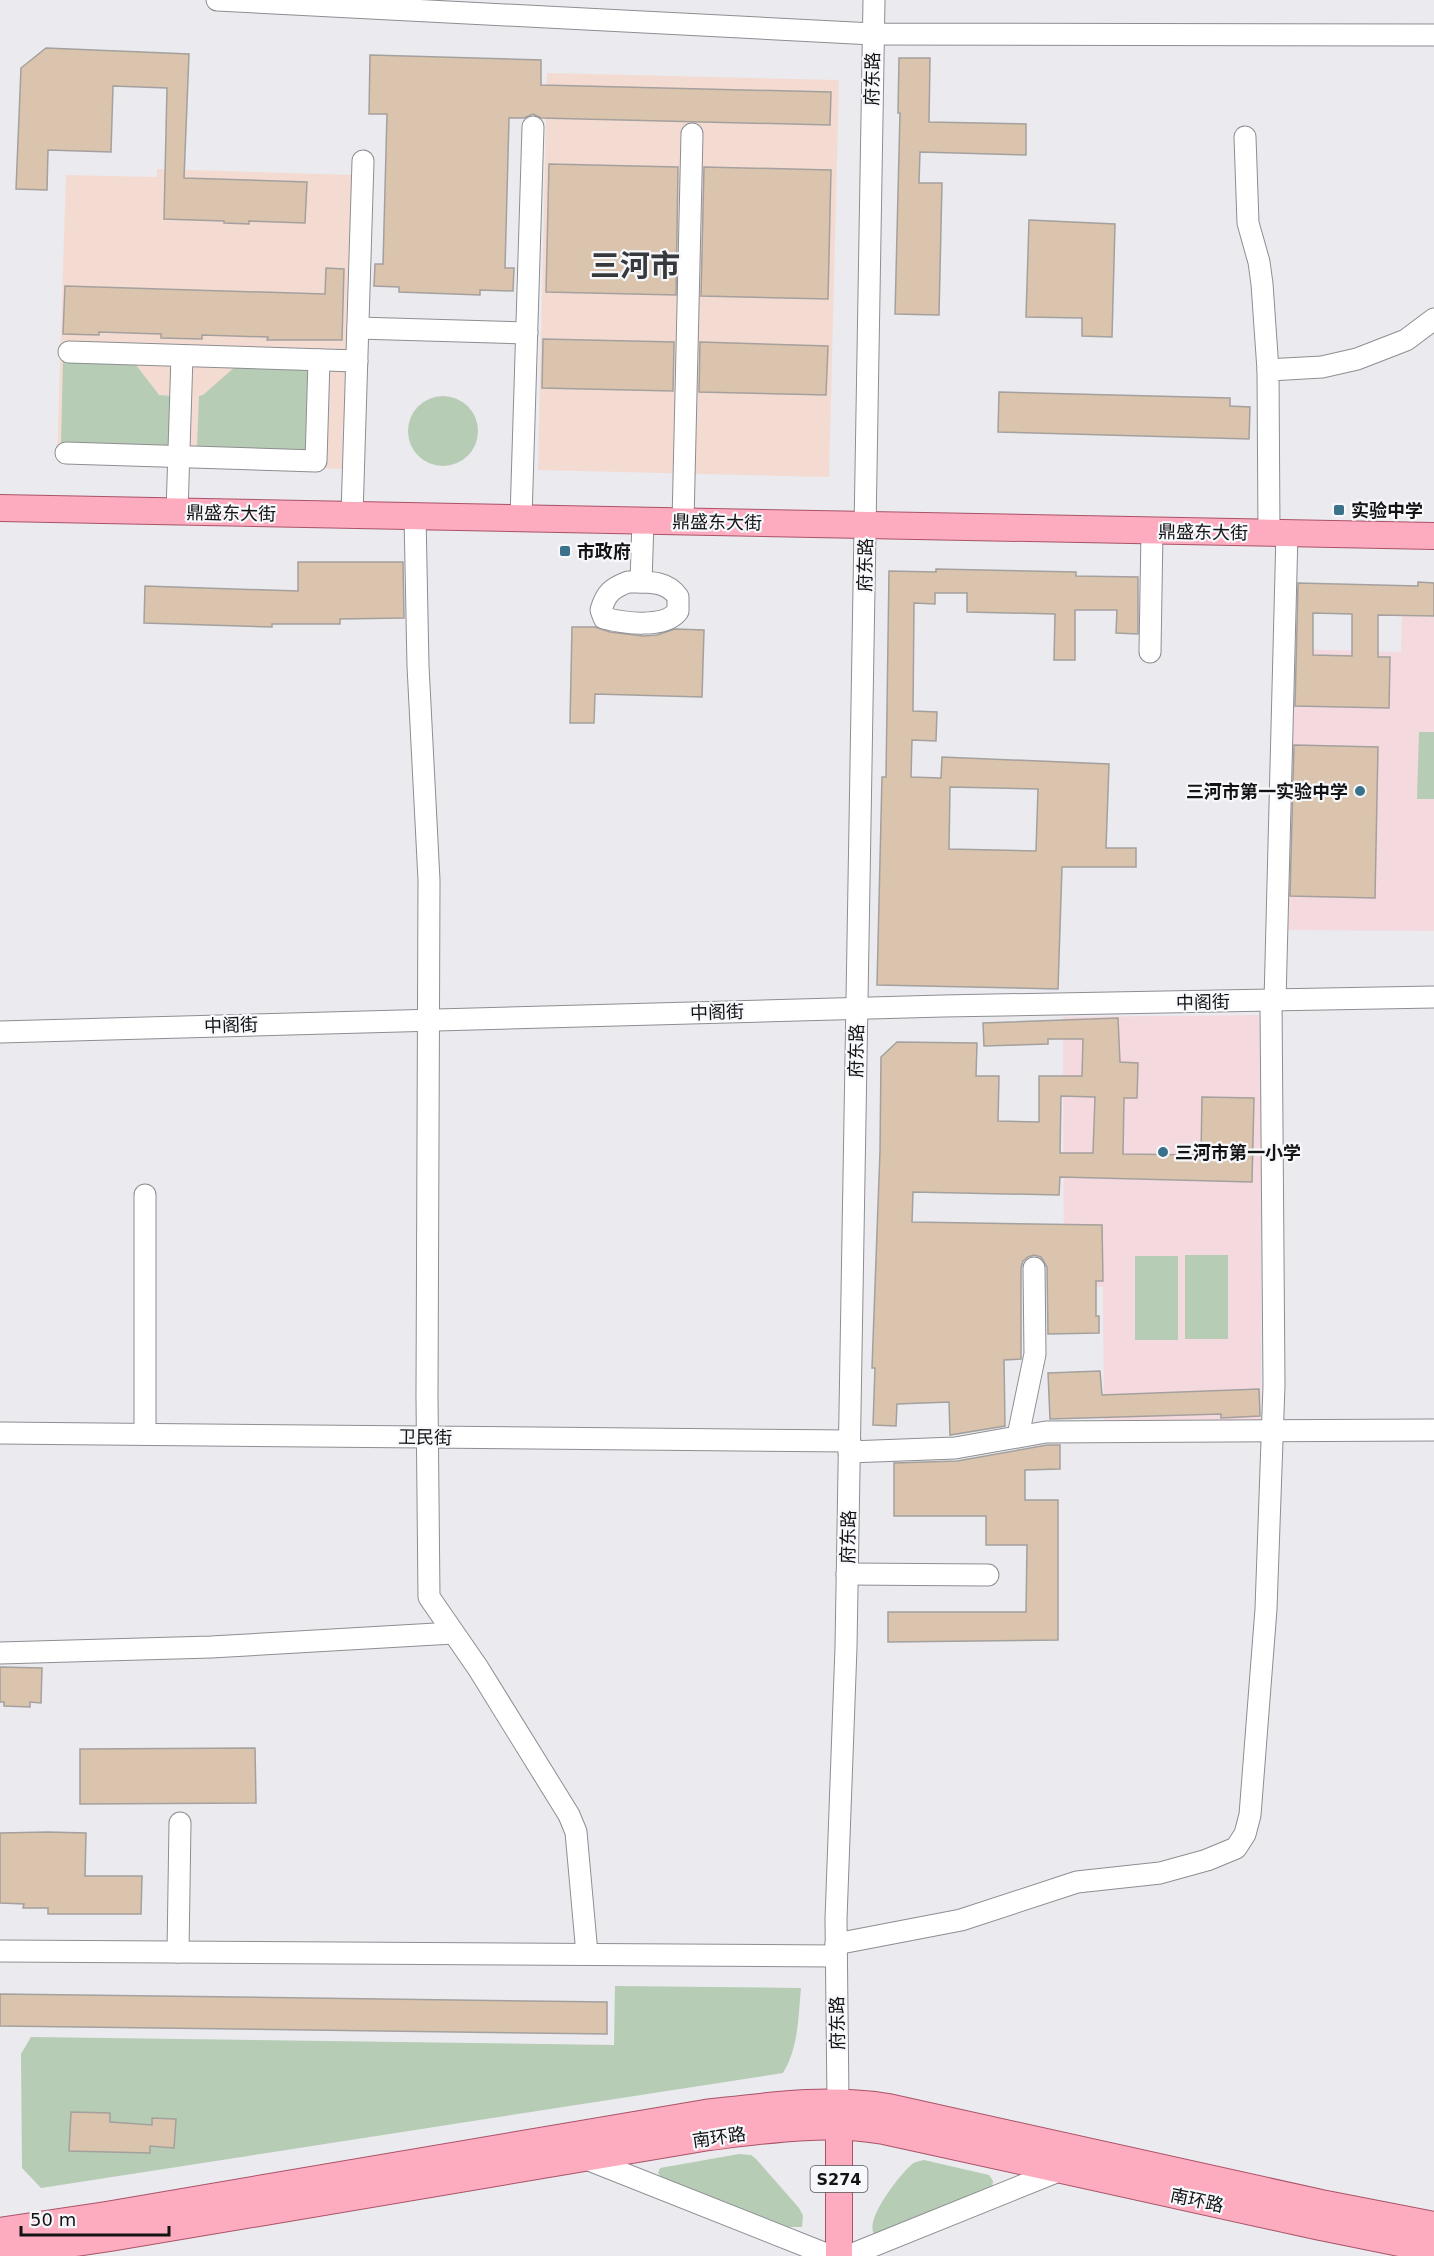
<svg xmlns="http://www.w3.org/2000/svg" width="1434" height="2256" font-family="'DejaVu Sans','Noto Sans SC',sans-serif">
<rect width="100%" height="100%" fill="#eaeaef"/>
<g fill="#f4dbd2">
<path d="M547,73L839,80L829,477L538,470Z"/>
<path d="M157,169L354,175L346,469L57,461L66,175L157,177Z"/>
</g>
<g fill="#f4d9de">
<path d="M1402,616L1434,617V931L1284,930L1290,649L1401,652Z"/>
<path d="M1262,1015L1261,1422H1104L1103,1287H1064L1063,1017Z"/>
</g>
<g fill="#b6ccb5">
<path d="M63,359L133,361L159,395L171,396L170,446L61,443Z"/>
<path d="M308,364L305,451L197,447L199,396L203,395L236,366Z"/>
<circle cx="443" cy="431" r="35"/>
<path d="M1419,732H1434V799H1417Z"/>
<rect x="1185" y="1255" width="43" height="84"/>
<rect x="1135" y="1256" width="43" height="84"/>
<path d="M615,1986L801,1988C798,2017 799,2047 783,2073L41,2188L22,2168L21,2054L31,2037L614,2045Z"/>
<path d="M739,2154L751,2155L756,2159L799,2208L803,2216L802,2227H789L661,2178L658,2173L660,2168Z"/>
<path d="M924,2160L989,2175L993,2181L992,2188L875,2235C863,2221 899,2176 911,2165C914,2162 920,2161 924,2160Z"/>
</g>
<g fill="#dbc4ad" stroke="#a4a09d" stroke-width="1.5" fill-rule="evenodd">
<path d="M46,48L189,54L184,178L307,182L305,223L249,221V224L224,223V221L164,219L167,88L113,86L111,152L48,150L47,190L16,189L21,68Z"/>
<path d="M370,55L541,60V85L831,92L830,125L541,118L533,114L524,118H509L505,268H514L513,291L480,290V295L399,292V287L374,286L375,264H383L387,114H369Z"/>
<path d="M899,58H930L929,122L1026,124V155L920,152L919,183H942L939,315L895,314L900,113H898Z"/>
<path d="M549,164L678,167L676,295L546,292Z"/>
<path d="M704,167L831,170L828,299L701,296Z"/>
<path d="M1029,220L1115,224L1112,337L1082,336V318L1026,317Z"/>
<path d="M326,268L344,269L342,340H267L268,337L202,335V339L161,338V334L99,332V335L63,334L65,286L325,294Z"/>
<path d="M543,339L674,342L673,391L542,388Z"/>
<path d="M700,342L828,346L826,395L699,392Z"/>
<path d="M999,392L1230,398V406L1250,407L1249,439L998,432Z"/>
<path d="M298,562H403L404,618L340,619V624H272V627L144,623L145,586L298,591Z"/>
<path d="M936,569L1076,572V576L1138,577V634L1116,633L1117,610H1075V660H1054L1055,614L967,612V593H935V604L914,603L913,711L937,712L936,741L912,740L911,777L941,778L942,757L1109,764L1106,848H1136V867H1062L1058,989L877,985L882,777H886L889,571L936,572ZM950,787L1038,789L1036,851L949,849Z"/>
<path d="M1418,582L1434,583V616L1378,615V657H1390L1389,708L1295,706L1298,583L1418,586ZM1313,613L1352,614V656L1313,655Z"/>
<path d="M572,627H595L610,632L643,636L657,635L675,629L704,630L702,697L595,694L594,723H570Z"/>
<path d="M1294,745L1378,747L1375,898L1290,896Z"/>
<path d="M1118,1018L1120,1062L1138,1063L1137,1098H1124L1123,1154L1201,1155L1202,1097L1254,1098L1252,1182L1060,1177L1059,1195L913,1192L912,1222L1102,1225L1103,1281H1096V1316H1099V1333L1048,1334L1047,1267L1041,1257L1034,1255L1028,1257L1023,1261L1021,1268V1359L1004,1360L1005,1426L950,1435L949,1402L897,1404L896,1426L873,1425L875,1368H872L880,1151L881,1057L897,1042L977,1043L976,1076H999L998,1121L1039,1122V1076H1082L1083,1039H1048V1044L984,1046L983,1023ZM1061,1096L1095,1097L1093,1153H1060Z"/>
<path d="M1100,1371L1102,1395L1259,1389L1260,1416L1221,1418V1414L1050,1419L1048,1373Z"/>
<path d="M1047,1445H1060V1469L1025,1470V1500H1058V1640L888,1642V1612H1026L1027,1545H986V1516H894V1463L957,1461Z"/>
<path d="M0,1667L42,1668L41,1703L30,1702V1707L4,1706V1702H0Z"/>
<path d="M255,1748L256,1803L80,1804V1749Z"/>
<path d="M48,1832L86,1833L85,1876H142L141,1914H48V1908H23L24,1904L0,1903V1833Z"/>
<path d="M0,1994L607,2002V2034L0,2026Z"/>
<path d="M71,2112L110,2113V2122L152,2125V2118L176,2119L174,2148L150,2146V2153L69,2151Z"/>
</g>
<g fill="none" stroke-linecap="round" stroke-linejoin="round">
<g stroke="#8d8e92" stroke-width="23">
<g id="minor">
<path d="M217,0L873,34L1434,35"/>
<path d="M1245,137L1248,223L1259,262L1262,284L1268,370"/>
<path d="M358,328L527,333"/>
<path d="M69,352L357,361"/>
<path d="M66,453L316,461L319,360"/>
<path d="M177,512L182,356"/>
<path d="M352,515L363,161"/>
<path d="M415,516L418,666L429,880L427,1397L429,1597L478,1668L569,1815L576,1832L587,1954"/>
<path d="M521,518L533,127"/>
<path d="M683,522L692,134"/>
<path d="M1269,533L1268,370L1322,367L1357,359L1406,340L1434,319"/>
<path d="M628,582C646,582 667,580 678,597V611C665,629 623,623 604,618L601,610C606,593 612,588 628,582Z"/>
<path d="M641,582L643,521"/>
<path d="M1150,652L1152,531"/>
<path d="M1275,1001L1287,533"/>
<path d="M0,1032L943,1006L1434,997"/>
<path d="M0,1433L850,1441"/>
<path d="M145,1434V1195"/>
<path d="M1018,1436L1035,1354L1034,1268"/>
<path d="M849,1452L955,1448L1046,1432L1434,1430"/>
<path d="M847,1574L988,1575"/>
<path d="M0,1653L211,1647L453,1633"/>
<path d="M836,1944L961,1920L1077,1882L1160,1873L1207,1860L1236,1848L1245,1834L1250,1815L1266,1609L1274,1385L1271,1001"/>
<path d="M0,1951L836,1956"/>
<path d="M178,1952L180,1823"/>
<path d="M838,2102L836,1919L846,1647L874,0"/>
<path d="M584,2158L831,2256"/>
<path d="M848,2256L1061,2170"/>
</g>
</g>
<g stroke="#aa5267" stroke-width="28">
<g id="major">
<path d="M0,508L1434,536"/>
<path d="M839,2109V2256"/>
<path d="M0,2231L106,2215L705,2113C767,2106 827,2097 888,2107L1321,2203L1434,2225"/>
<path d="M0,2254L110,2238L709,2137C767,2130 825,2121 884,2131L1316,2226L1434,2250"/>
</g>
</g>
<use href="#minor" stroke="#fff" stroke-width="21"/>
<use href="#major" stroke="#fdacbf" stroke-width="26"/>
</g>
<g fill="#3a728c" stroke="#f7f8fc" stroke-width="2">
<rect x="1333" y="504" width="12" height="12" rx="3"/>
<rect x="559" y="545" width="12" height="12" rx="3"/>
<circle cx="1360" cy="791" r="6"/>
<circle cx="1163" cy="1152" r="6"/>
</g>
<g text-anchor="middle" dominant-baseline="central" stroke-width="4.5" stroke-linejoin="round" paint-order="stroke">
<rect fill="#f7f8fc" stroke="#57585a" stroke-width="1.5" x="810.5" y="2166" width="57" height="26" rx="4.5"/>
<g font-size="16" font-weight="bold" fill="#131314">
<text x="839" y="2179">S274</text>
</g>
<g font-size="18" fill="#131314" stroke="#f7f8fc">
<text transform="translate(872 79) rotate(-89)">府东路</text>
<text transform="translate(231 513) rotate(1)">鼎盛东大街</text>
<text transform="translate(717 522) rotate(1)">鼎盛东大街</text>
<text transform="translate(1203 532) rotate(1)">鼎盛东大街</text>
<text transform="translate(865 565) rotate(-89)">府东路</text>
<text transform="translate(1203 1002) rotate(-1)">中阁街</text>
<text transform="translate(717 1012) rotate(-2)">中阁街</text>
<text transform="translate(231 1025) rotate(-2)">中阁街</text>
<text transform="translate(856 1051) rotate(-89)">府东路</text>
<text transform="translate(425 1437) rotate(1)">卫民街</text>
<text transform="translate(848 1537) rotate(-89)">府东路</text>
<text transform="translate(837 2023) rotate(-91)">府东路</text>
<text transform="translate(719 2137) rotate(-8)">南环路</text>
<text transform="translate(1197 2200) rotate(12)">南环路</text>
</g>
<g font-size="18" font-weight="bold" fill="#131314" stroke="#f7f8fc" text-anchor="start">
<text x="1351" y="510">实验中学</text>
<text x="577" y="551">市政府</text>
<text x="1348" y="791" text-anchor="end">三河市第一实验中学</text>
<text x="1175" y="1152">三河市第一小学</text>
</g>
<g font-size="30" font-weight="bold" fill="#38393c" stroke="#f7f8fc">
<text x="635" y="265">三河市</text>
</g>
</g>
<path d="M21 2226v9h148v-9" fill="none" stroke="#131314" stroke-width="3"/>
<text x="30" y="2226" font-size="18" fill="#131314" stroke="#f7f8fc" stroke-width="4.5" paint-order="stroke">50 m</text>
</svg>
